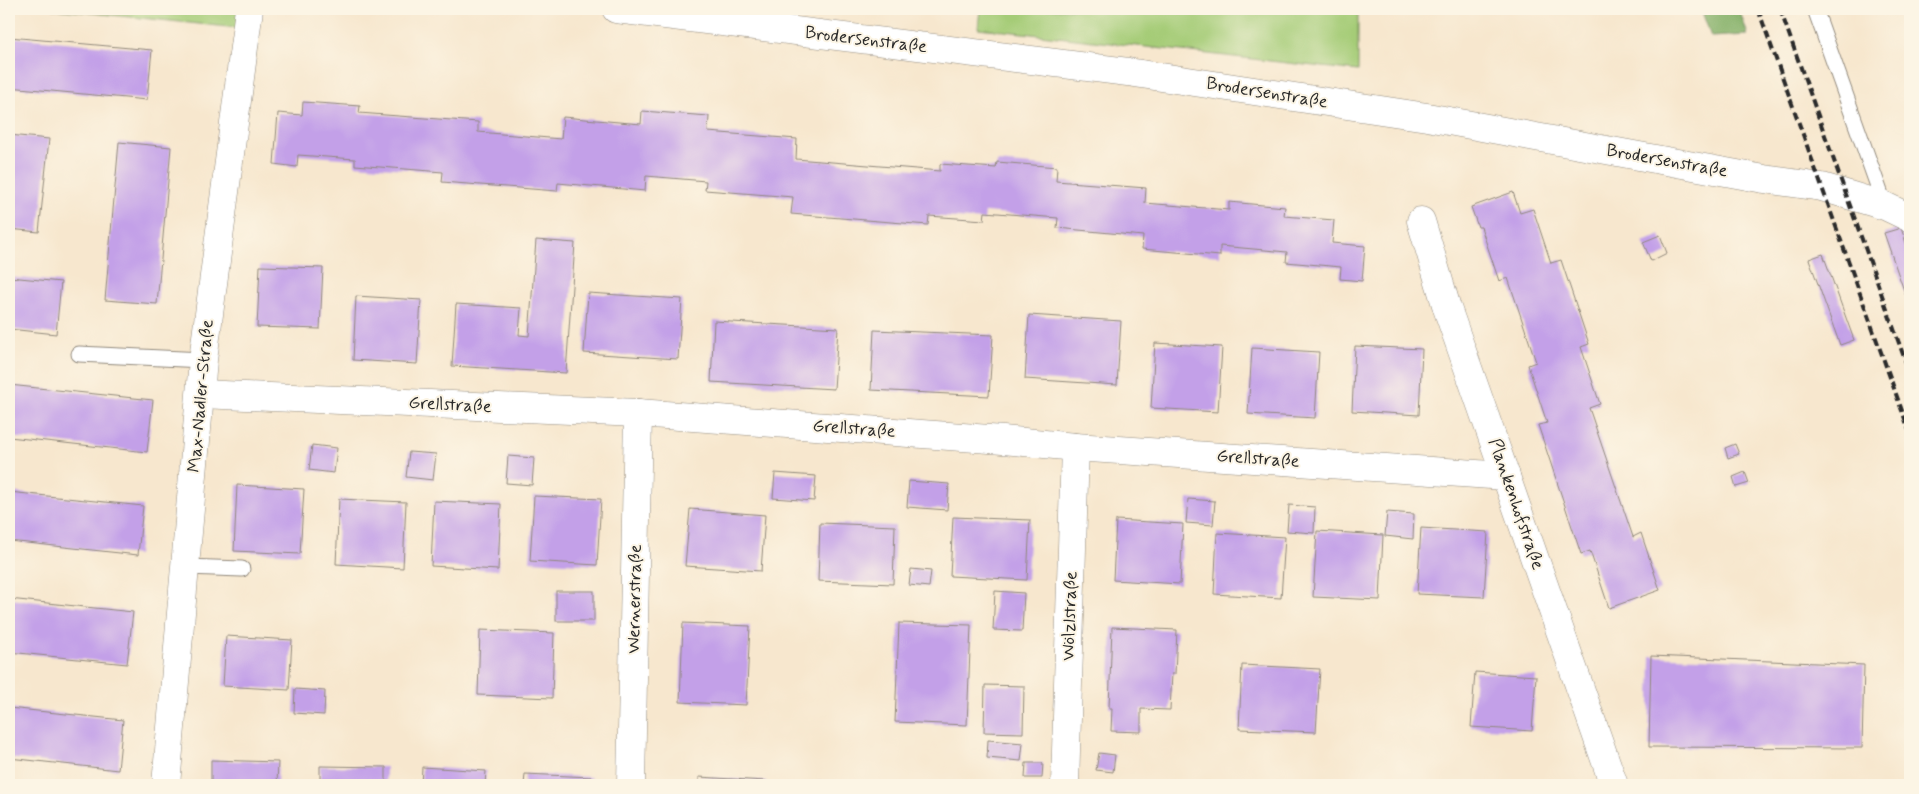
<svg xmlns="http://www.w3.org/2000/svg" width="1919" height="794" font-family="Mynerve,sans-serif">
<rect width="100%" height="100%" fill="#fcf5e5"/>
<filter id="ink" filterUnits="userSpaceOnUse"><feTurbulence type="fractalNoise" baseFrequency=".02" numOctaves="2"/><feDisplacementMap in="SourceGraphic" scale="10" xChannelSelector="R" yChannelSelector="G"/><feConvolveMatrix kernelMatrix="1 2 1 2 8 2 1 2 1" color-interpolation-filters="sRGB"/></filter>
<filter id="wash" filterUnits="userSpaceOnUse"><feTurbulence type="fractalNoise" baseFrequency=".0096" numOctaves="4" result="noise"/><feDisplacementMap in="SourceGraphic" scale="20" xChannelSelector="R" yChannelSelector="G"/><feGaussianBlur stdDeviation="1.12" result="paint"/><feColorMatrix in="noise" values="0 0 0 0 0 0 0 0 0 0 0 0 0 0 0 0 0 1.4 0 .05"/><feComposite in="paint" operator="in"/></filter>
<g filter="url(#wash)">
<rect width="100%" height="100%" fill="#f7e7ce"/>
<g fill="#a5cc77" stroke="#687c51">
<path d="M53,9H240L238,28Z"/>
<path d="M980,9H1358V71L978,28Z"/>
</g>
<path fill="#84b068" stroke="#586e4a" d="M1701,9H1739L1748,35L1711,37Z"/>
<g id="blocks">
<g fill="#c3a0e8">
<path d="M9,37L152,50L147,100L9,87Z"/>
<path d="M303,102L360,106L359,113L478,122V132L561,139L563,117L641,124L642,111L709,116L708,132L797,139L796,159L940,171V164L996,168L997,162L1057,167L1056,181L1146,188L1145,203L1229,210V202L1285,207L1284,216L1334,220L1332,243L1365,246L1362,281L1340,279L1341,267L1286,262L1287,252L1220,246V256L1142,249L1143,236L1057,228L1058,218L985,212L984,220L929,216L928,225L791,214L793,197L705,190L706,181L646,176L645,191L558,183L557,191L442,182L443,172L355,165V159L298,155L297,167L274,164L278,113L302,115Z"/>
<path d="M9,135L49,139L39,232L9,229Z"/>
<path d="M119,142L171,147L157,304L105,300Z"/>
<path d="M1513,192L1520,213L1533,209L1551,263L1561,260L1589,344L1581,347L1600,404L1589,408L1633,537L1641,533L1660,590L1609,608L1590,551L1581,554L1538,425L1547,423L1528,365L1536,362L1508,278L1499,281L1481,227H1478L1471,207Z"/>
<path d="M1901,228L1910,255V308L1884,233Z"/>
<path d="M1660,235L1667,253L1651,261L1643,242Z"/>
<path d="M536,240L575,243L566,373L452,366L456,304L521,308L519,335L529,336Z"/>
<path d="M1823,254L1854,340L1840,345L1809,259Z"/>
<path d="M260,266L323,268L320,329L257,327Z"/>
<path d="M9,277L61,282L56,334L9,329Z"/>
<path d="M588,293L682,299L678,359L584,353Z"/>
<path d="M356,296L421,300L417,364L353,360Z"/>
<path d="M1029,315L1121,321L1117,385L1025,379Z"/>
<path d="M714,321L838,328L834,389L711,382Z"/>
<path d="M874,330L993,335L989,396L871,390Z"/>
<path d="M1155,343L1222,347L1218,412L1151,408Z"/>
<path d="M1355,346L1422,349L1419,415L1352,411Z"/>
<path d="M1252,348L1319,352L1315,418L1248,414Z"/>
<path d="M9,385L153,400L147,452L9,437Z"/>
<path d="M1735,444L1739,454L1728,458L1725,448Z"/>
<path d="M312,445L337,448L334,473L309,470Z"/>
<path d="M409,452L436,454L433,480L406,477Z"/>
<path d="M508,456L534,458L532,485L506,483Z"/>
<path d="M1745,472L1749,483L1736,487L1733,477Z"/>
<path d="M775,473L816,476L814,501L773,498Z"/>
<path d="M909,481L949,484L947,510L907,507Z"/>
<path d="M237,485L304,489L300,554L234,551Z"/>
<path d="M9,492L143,506L138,555L9,541Z"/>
<path d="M534,496L601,499L597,565L530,561Z"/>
<path d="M339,499L406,502L403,568L336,564Z"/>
<path d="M1188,499L1215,501L1213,525L1186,523Z"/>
<path d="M434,501L501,504L498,570L431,566Z"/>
<path d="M1289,505L1315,507L1314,533L1287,531Z"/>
<path d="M690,509L765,515L761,571L685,566Z"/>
<path d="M1387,512L1414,514L1413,539L1385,536Z"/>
<path d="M953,517L1030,520L1027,580L950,576Z"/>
<path d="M1116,520L1183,524L1180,584L1113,580Z"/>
<path d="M820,523L895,526L893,584L818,581Z"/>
<path d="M1421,528L1488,532L1484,597L1417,594Z"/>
<path d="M1317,531L1383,535L1380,600L1313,597Z"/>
<path d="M1217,533L1285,537L1281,598L1214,594Z"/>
<path d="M911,569L931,571L929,587L909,585Z"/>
<rect x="556" y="591" width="38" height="30"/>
<path d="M995,591L1024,593L1022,631L993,630Z"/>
<path d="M9,599L133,612L127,664L9,652Z"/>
<path d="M683,623L750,626L746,705L680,702Z"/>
<path d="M899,623L971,625L967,725L895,722Z"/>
<path d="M1112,627L1177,630L1175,674H1172L1170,710L1141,709V732L1111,731L1112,708H1109Z"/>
<path d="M480,630L554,633L552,698L478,695Z"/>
<path d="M226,636L292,640L289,690L223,686Z"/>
<path d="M1651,656L1864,665L1862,748L1649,747Z"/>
<path d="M1242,665L1320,669L1316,732L1239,729Z"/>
<path d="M1475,672L1536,676L1532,731L1471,727Z"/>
<path d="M985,685L1024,686L1023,733L984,732Z"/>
<path d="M295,689L325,691L324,715L294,713Z"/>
<path d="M9,708L123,720L118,770L9,758Z"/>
<path d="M988,740L1023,743L1021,761L987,758Z"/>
<path d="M1099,753L1115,755L1113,772L1096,770Z"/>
<path d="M211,760L278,762L277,785H211Z"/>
<path d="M1026,763H1043L1042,778H1025Z"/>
<path d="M320,766L386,767V785H320Z"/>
<path d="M422,767L486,771L485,785H421Z"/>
<path d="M525,774L591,777L590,785H524Z"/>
<path d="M699,777L766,781V785H699Z"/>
<path d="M818,781L858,784V785H818Z"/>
</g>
</g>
</g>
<g filter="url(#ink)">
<use href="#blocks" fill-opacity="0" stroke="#91897c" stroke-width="1"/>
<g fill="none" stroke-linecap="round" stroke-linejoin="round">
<g stroke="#91897c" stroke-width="17">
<g id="service">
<path d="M1815,9L1885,206"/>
<path d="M79,354L203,360"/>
<path d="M186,567L242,569"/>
</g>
</g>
<g stroke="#91897c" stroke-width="29">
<g id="minor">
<path d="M616,9L1128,72L1427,117L1764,179L1822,187L1885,206L1910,218"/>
<path d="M1421,221L1447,308L1614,785"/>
<path d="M201,394L638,413L1003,440L1075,447L1506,476"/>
<path d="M166,785L203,360L249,9"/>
<path d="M631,785L638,413"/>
<path d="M1065,785L1075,447"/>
</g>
</g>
<use href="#service" stroke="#fff" stroke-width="15"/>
<use href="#minor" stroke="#fff" stroke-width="28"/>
<g stroke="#2b2b2b" stroke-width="4" stroke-dasharray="8 4" stroke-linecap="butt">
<path d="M1758,9L1910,433"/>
<path d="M1780,9L1910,374"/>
</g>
</g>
</g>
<g text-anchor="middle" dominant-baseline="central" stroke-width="4" stroke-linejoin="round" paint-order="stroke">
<g font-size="18" fill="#2b2b2b" stroke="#fcf5e5">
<text transform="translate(866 40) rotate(7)">Brodersenstraße</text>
<text transform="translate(1267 93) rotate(9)">Brodersenstraße</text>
<text transform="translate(1667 161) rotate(10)">Brodersenstraße</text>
<text transform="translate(201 396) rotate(-85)">Max-Nadler-Straße</text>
<text transform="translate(450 405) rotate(3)">Grellstraße</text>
<text transform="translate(854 429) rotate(4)">Grellstraße</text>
<text transform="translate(1258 459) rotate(4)">Grellstraße</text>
<text transform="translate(1516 504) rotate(71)">Plankenhofstraße</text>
<text transform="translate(635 599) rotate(-89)">Wernerstraße</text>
<text transform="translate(1070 616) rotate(-88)">Wölzlstraße</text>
</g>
</g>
<rect width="1919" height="794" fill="none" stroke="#fcf5e5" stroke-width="30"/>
</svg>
